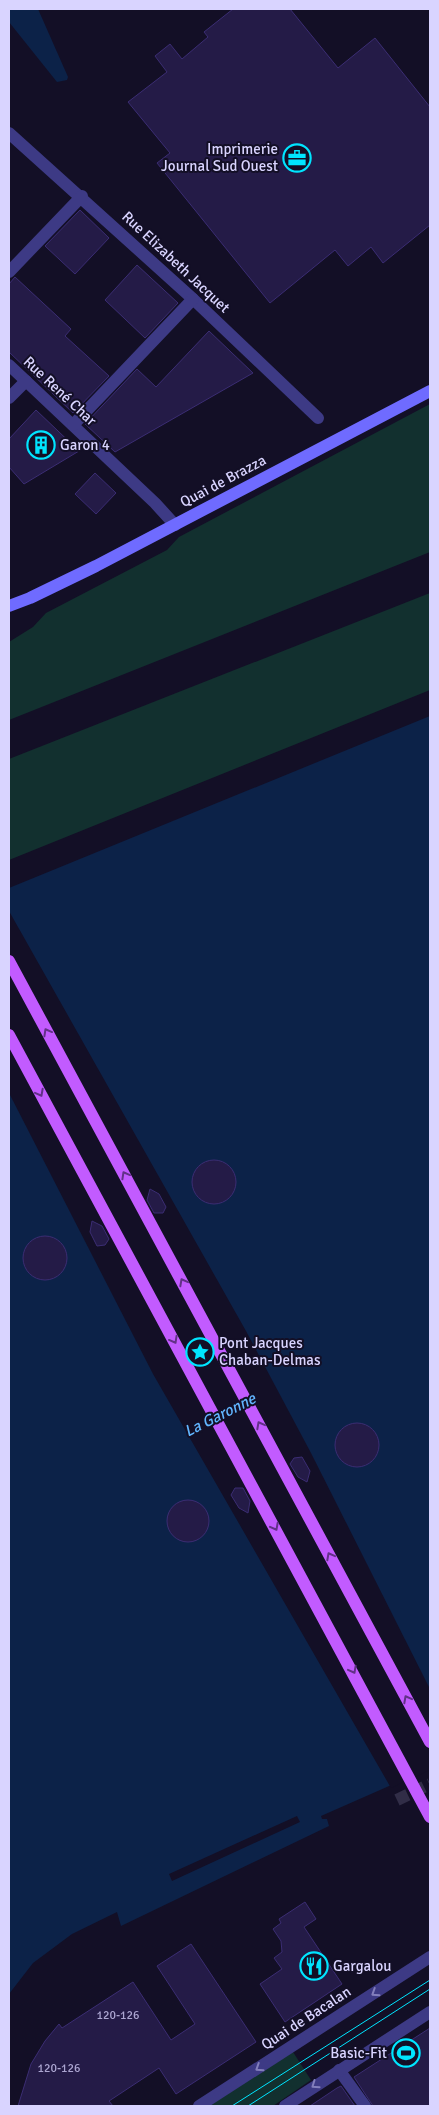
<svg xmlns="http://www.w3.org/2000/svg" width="439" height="2115" font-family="Signika,sans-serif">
<rect width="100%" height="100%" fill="#130f26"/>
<g fill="#12302f">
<path d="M430,404V552L9,720V642L33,627L46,613L167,550L179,537Z"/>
<path d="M430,593V690L9,860V759Z"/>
<path d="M293,2052L311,2080L273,2106H209Z"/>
</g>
<g fill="#0c2248">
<path d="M10,9H38L68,77L67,80L57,82L9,22Z"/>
<path d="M430,716V1768L321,1816L322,1819H327L329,1826L121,1926L117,1912L72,1934L33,1963L9,1994V888Z"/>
</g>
<g fill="#130f26">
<path d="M9,911L246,1331L311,1453L430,1689V1770L391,1788L153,1374L9,1093Z"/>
<path d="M297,1816L300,1822L172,1881L169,1874Z"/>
</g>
<g fill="#241b47" stroke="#3b2d73">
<path d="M233,9H290L338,68L375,38L430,107V225L383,263L371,247L348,266L335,250L270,303L157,163L170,153L128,102L167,72L155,56L170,44L182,59L208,37L204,32Z"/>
<path d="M80,210L109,238L75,274L45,246Z"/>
<path d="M137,265L178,303L145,338L105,300Z"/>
<path d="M15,277L71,329L65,336L109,376L73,413L9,352V284Z"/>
<path d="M209,331L253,373L115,452L85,424L137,369L156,387Z"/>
<path d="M36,410L79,451L24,484L9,467V439Z"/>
<path d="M95,473L116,493L96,514L75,494Z"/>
<circle cx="214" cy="1182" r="22"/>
<path d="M150,1189L159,1194L166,1207L163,1213H154L147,1200Z"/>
<path d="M92,1221L102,1226L109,1239L105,1245L97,1246L90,1232Z"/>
<circle cx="45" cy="1258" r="22"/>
<circle cx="357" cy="1445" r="22"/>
<path d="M302,1457L310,1471L307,1482L298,1477L290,1464L294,1458Z"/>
<path d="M235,1488H243L250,1501L248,1513L239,1508L231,1495Z"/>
<circle cx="188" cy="1521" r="21"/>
<path d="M305,1902L316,1919L304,1927L342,1984L285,2022L260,1984L282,1969L274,1958L282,1952L281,1941L273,1929L281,1923L279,1919Z"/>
<path d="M191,1944L256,2042L176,2094L159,2068L109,2101L113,2106H18L31,2064L45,2041L59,2024L62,2028L133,1982L171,2040L195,2024L157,1966Z"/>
<path d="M430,2028V2106H373L354,2077Z"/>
<path d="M341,2086L355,2106H310L337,2088Z"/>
</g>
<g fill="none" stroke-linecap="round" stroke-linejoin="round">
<path stroke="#312d47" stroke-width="12" stroke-dasharray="12 6" stroke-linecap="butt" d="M397,1800L430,1784"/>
<g stroke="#3d3a85" stroke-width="12">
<path d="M9,133L193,299L318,418"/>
<path d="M9,272L82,196"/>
<path d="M9,365L155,503L175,525"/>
<path d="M9,398L26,381"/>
<path d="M73,425L193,299"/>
<path d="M339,2070L365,2106"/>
<path d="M199,2106L430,1957"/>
<path d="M285,2106L430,2012"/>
</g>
<path stroke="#6f6bff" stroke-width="12" d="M9,606L30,598L96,566L430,391"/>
<g stroke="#c25bff" stroke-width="12">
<path d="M9,961L430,1742"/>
<path d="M9,1035L430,1817"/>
</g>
<g stroke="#00e5ff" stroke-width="1">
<path d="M232,2106L430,1980"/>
<path d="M248,2106L430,1989"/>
</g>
</g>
<defs><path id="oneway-chevron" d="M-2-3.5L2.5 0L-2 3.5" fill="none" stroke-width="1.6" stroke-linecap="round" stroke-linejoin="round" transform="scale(1.25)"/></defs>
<g stroke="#623188">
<use href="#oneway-chevron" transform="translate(47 1032) rotate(-119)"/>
<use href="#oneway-chevron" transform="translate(40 1093) rotate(62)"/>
<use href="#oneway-chevron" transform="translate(125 1175) rotate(-119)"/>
<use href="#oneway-chevron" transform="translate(183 1282) rotate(-118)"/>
<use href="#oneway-chevron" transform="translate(174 1340) rotate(61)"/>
<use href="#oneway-chevron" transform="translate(260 1425) rotate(-118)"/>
<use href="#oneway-chevron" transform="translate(275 1527) rotate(62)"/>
<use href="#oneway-chevron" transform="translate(330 1556) rotate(-118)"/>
<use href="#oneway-chevron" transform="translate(353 1670) rotate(62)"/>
<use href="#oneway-chevron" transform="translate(407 1699) rotate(-118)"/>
</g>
<g stroke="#837fbc">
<use href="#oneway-chevron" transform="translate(375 1993) rotate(147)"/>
<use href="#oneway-chevron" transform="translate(259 2068) rotate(147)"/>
<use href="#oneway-chevron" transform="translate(315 2085) rotate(145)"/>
</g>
<defs>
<g id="office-ring" transform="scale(1.4375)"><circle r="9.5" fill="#130f26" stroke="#00e5ff" stroke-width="1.5"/><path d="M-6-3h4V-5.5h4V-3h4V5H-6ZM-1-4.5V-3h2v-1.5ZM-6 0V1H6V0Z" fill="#00e5ff"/></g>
<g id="building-ring" transform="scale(1.4375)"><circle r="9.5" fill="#130f26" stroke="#00e5ff" stroke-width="1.5"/><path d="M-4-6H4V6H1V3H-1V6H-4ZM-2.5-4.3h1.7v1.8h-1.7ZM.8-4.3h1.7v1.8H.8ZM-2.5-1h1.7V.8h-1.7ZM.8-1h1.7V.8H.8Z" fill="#00e5ff"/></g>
<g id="sight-ring" transform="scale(1.4375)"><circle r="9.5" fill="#130f26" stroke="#00e5ff" stroke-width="1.5"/><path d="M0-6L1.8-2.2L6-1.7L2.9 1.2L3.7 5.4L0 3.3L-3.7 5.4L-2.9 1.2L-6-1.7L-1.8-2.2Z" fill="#00e5ff"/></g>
<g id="restaurant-ring" transform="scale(1.4375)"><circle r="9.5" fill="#130f26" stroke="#00e5ff" stroke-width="1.5"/><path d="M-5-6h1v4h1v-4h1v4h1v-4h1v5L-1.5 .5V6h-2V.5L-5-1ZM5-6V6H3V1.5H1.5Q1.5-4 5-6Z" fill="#00e5ff"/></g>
<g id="stadium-ring" transform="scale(1.4375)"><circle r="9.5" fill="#130f26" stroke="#00e5ff" stroke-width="1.5"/><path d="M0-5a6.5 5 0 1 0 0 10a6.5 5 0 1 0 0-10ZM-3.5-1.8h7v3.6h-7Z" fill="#00e5ff"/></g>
</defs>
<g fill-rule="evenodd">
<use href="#office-ring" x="297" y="158"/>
<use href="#building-ring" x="41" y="445"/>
<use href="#sight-ring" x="200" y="1352"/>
<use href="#restaurant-ring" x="314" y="1966"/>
<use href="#stadium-ring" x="406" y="2053"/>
</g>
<g text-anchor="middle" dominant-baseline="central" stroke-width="4" stroke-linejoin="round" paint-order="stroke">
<g font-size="12" fill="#aca6d1">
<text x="118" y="2015">120-126</text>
<text x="59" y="2068">120-126</text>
</g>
<g font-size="15" fill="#d9d4ff" stroke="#130f26" text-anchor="start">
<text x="278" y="149" text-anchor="end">Imprimerie<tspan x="278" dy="17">Journal Sud Ouest</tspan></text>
<text x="60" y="445">Garon 4</text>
<text x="219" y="1343">Pont Jacques<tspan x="219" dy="17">Chaban-Delmas</tspan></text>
<text x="333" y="1966">Gargalou</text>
<text x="387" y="2053" text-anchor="end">Basic-Fit</text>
</g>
<g font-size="15" fill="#d9d4ff" stroke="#130f26">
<text transform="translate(176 262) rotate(43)">Rue Elizabeth Jacquet</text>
<text transform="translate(60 391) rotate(43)">Rue René Char</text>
<text transform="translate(223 481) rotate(-28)">Quai de Brazza</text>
<text transform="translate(306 2018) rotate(-33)">Quai de Bacalan</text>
</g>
<g font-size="16" font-style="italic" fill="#62b6ff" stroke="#130f26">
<text transform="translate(220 1415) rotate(-27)">La Garonne</text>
</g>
</g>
<rect width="439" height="2115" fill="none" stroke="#d9d4ff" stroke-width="20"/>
</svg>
